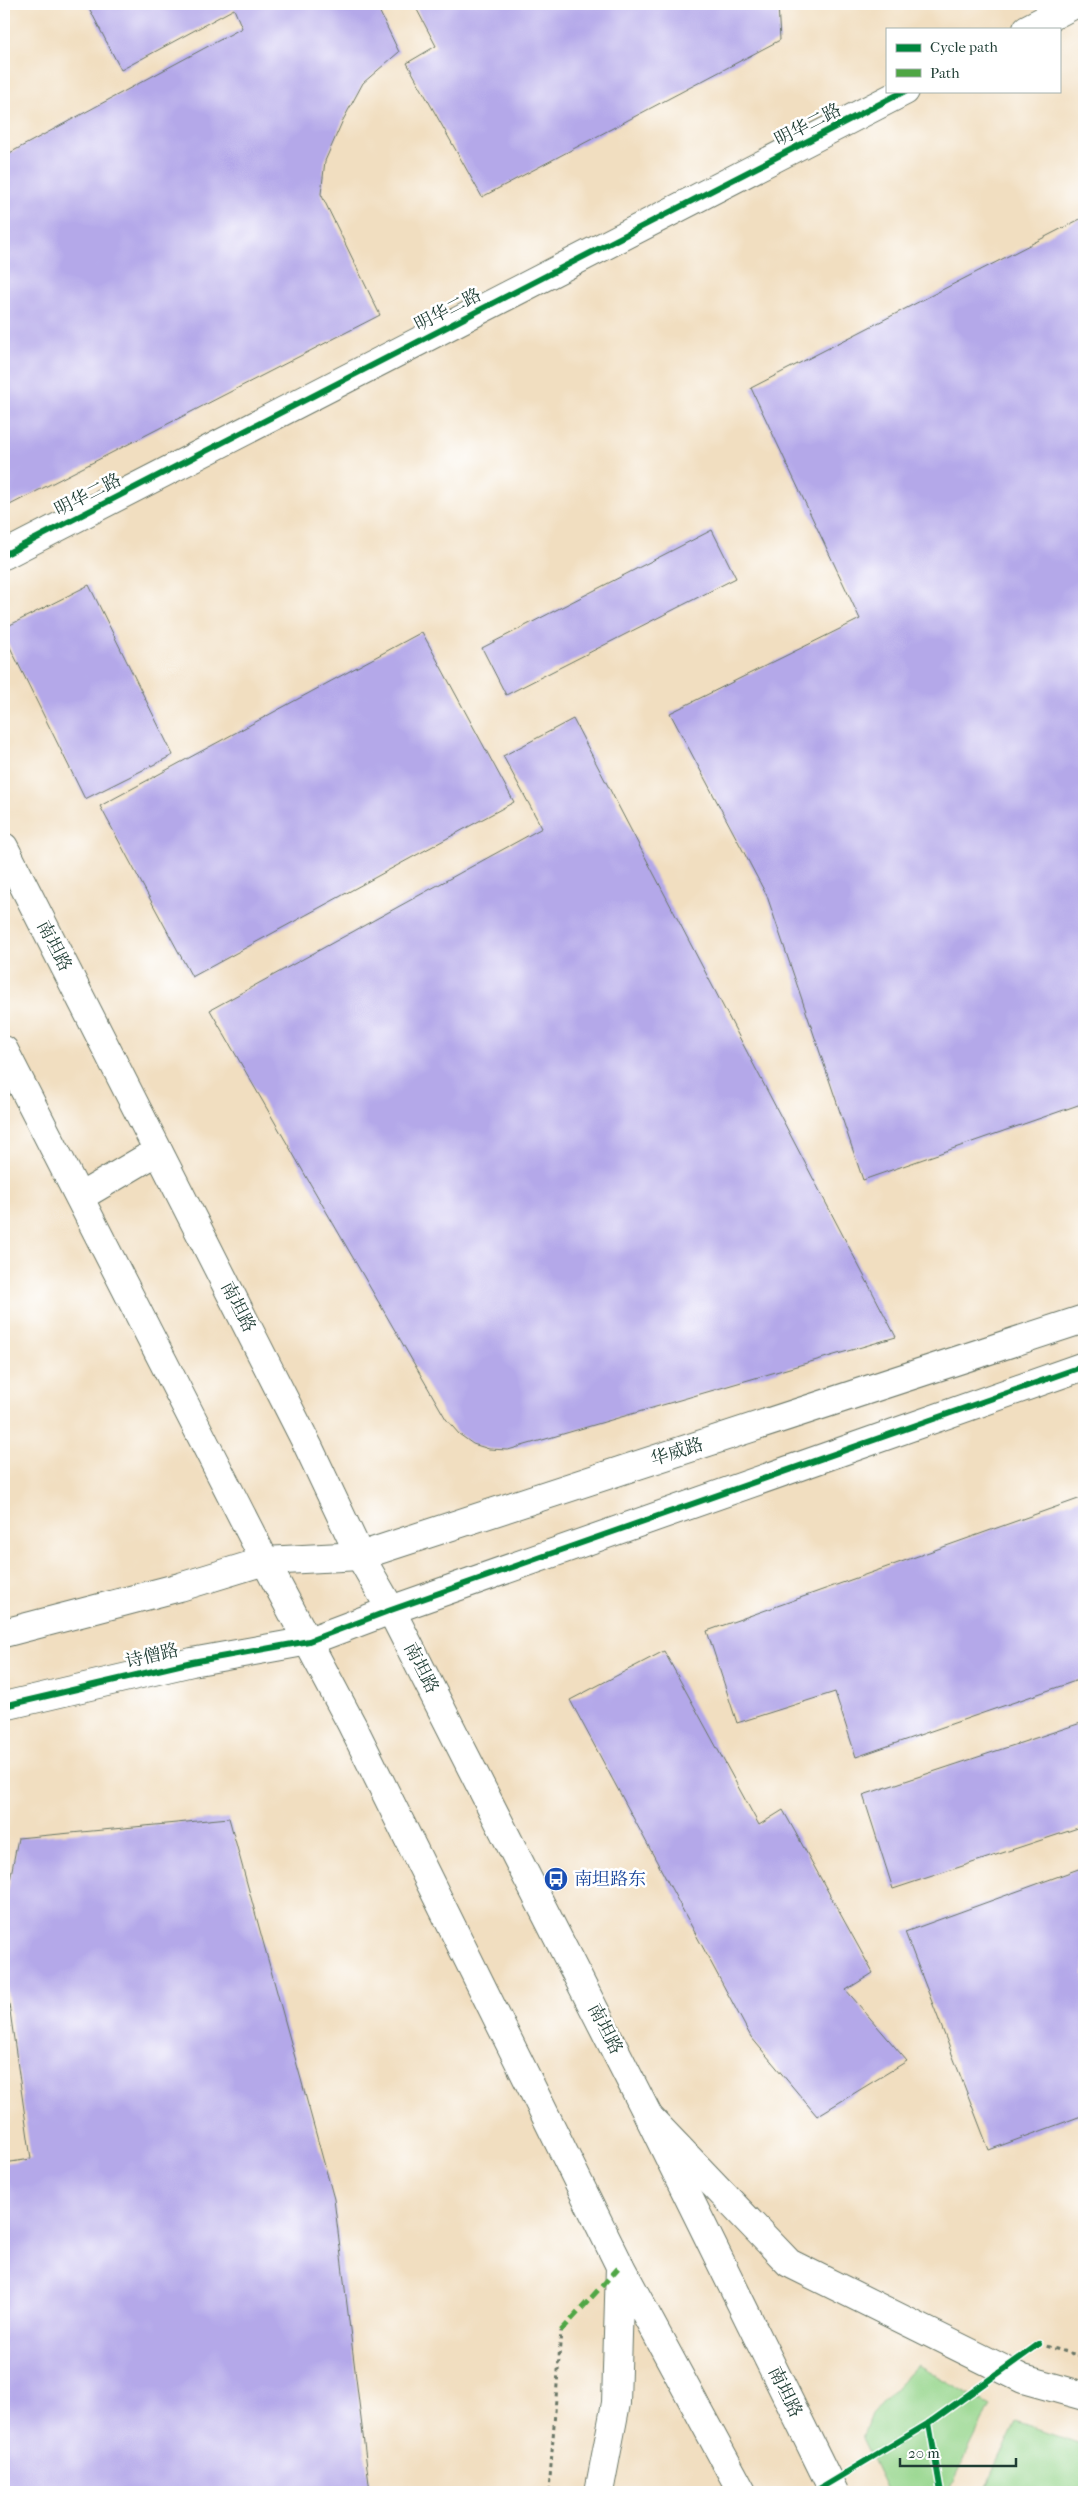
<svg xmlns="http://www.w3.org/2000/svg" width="1088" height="2496" font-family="'IM FELL French Canon','Noto Serif SC',serif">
<rect width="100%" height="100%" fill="#fff"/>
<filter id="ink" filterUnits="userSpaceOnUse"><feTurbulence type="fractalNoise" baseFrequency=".02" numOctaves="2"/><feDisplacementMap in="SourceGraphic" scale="10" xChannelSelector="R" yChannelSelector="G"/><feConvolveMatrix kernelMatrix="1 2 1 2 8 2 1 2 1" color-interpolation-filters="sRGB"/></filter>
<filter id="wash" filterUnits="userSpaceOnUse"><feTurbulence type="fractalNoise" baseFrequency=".0096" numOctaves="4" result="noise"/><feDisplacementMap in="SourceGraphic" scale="20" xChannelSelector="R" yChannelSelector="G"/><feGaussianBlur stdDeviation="1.12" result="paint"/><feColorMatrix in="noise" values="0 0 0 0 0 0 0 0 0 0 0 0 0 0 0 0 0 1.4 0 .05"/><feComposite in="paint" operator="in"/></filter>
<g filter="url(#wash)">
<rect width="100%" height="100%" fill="#f1dec0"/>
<g fill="#95d58b" stroke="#5a8960">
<path d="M917,2365L990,2406L948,2492H888L862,2438L871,2414Z"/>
<path d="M1016,2422L1084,2445V2492H983Z"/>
</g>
<g id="blocks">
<g fill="#b4a8e9">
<path d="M87,4H376L399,52L363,83L343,120L325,161L321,194L380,315L4,508V156L242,28L234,9L121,70Z"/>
<path d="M414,4H778L780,40L482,197L407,63L436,46Z"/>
<path d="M1084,217V1103L863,1180L767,896L670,713L860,619L751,388Z"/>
<path d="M712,530L736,578L506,695L482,648Z"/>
<path d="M89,585L173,755L85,799L4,635V628Z"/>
<path d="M422,632L514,802L192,977L100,806Z"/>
<path d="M573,719L896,1337L508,1450L489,1449L473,1444L459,1434L446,1419L210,1010L542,828L503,756Z"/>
<path d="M1084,1497V1678L856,1757L835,1692L737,1723L707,1631Z"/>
<path d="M664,1651L759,1825L783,1810L873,1973L846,1990L907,2061L817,2116L751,2037L570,1700Z"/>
<path d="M1084,1722V1826L893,1889L863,1795Z"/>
<path d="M229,1818L334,2199L370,2492H4V2163L31,2159L4,1969V1912L18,1838Z"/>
<path d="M1084,1867V2115L989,2150L905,1932Z"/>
</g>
</g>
</g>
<g filter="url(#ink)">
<use href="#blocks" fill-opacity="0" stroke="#687565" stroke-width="1"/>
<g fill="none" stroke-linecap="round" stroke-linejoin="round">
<g stroke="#687565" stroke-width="30">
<g id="minor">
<path d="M1027,29L1075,4"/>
<path d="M4,555L905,91"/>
<path d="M265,1561L360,1556L1084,1319"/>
<path d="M309,1641L391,1610L1084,1366"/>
</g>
</g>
<g stroke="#687565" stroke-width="30">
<g id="tertiary">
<path d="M4,1633L180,1587L265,1561"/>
<path d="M4,1706L192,1662L309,1641"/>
</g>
</g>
<g stroke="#687565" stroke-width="30">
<g id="primary">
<path d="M4,847L308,1446L360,1556L391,1610L649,2117L834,2492"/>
<path d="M4,1050L265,1561L352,1725L620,2266L742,2492"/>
<path d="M80,1197L158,1151"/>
</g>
</g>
<g stroke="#687565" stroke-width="30">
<g id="trunk">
<path d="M649,2117L789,2263L1023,2379L1084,2396"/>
<path d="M599,2492L616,2403L620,2266"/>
</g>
</g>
<g stroke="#687565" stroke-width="3" stroke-dasharray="4 4" stroke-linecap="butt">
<path d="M1039,2344L1084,2357"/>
<path d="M549,2492L561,2331"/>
</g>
<use href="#minor" stroke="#fff" stroke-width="28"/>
<use href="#tertiary" stroke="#fff" stroke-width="28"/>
<use href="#primary" stroke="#fff" stroke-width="28"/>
<use href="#trunk" stroke="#fff" stroke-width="28"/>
<path stroke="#4fa644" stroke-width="5" stroke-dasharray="10 5" stroke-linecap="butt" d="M561,2331L620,2266"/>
<g stroke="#fff" stroke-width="9">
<g id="cycleway">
<path d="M4,555L905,91"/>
<path d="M4,1706L192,1662L309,1641L391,1610L1084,1366"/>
<path d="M929,2423L941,2492"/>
<path d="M814,2492L929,2423L1039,2344"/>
</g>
</g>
<use href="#cycleway" stroke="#00873e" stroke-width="6"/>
</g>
</g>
<defs>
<g id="bus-disc" transform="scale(1.25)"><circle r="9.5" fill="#1a4fb4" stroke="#fff"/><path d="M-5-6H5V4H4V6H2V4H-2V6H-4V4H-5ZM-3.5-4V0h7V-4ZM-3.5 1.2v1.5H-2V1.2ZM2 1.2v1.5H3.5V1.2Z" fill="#fff"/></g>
</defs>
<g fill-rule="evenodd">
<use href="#bus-disc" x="556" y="1879"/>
</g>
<g text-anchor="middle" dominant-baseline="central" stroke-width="5" stroke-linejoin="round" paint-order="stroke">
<g font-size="18" fill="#1f3d34" stroke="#fff">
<text transform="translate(808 125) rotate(-27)">明华二路</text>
<text transform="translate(448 310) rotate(-27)">明华二路</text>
<text transform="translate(88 495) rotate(-27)">明华二路</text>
<text transform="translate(54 946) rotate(63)">南坦路</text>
<text transform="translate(238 1307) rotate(63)">南坦路</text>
<text transform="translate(677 1452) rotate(-18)">华威路</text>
<text transform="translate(152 1656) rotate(-13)">诗僧路</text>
<text transform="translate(421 1668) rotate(63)">南坦路</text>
<text transform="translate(605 2029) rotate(63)">南坦路</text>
<text transform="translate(785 2392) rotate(64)">南坦路</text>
</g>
<g font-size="18" fill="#164399" stroke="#fff" text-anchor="start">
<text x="574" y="1879">南坦路东</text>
</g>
</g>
<rect width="1088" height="2496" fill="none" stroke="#fff" stroke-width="20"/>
<rect x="886" y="28" width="175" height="65" fill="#ffffff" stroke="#a5b1ae"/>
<rect x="896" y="44" width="25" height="8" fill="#00873e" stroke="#a5b1ae"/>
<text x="930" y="52" font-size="15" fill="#1f3d34">Cycle path</text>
<rect x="896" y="69" width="25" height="8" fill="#4fa644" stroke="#a5b1ae"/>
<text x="930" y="78" font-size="15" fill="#1f3d34">Path</text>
<path d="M900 2458v8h116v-8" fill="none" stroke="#1f3d34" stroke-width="2.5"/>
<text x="908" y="2458" font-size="15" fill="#1f3d34" stroke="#ffffff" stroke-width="4" paint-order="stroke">20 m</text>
</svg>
